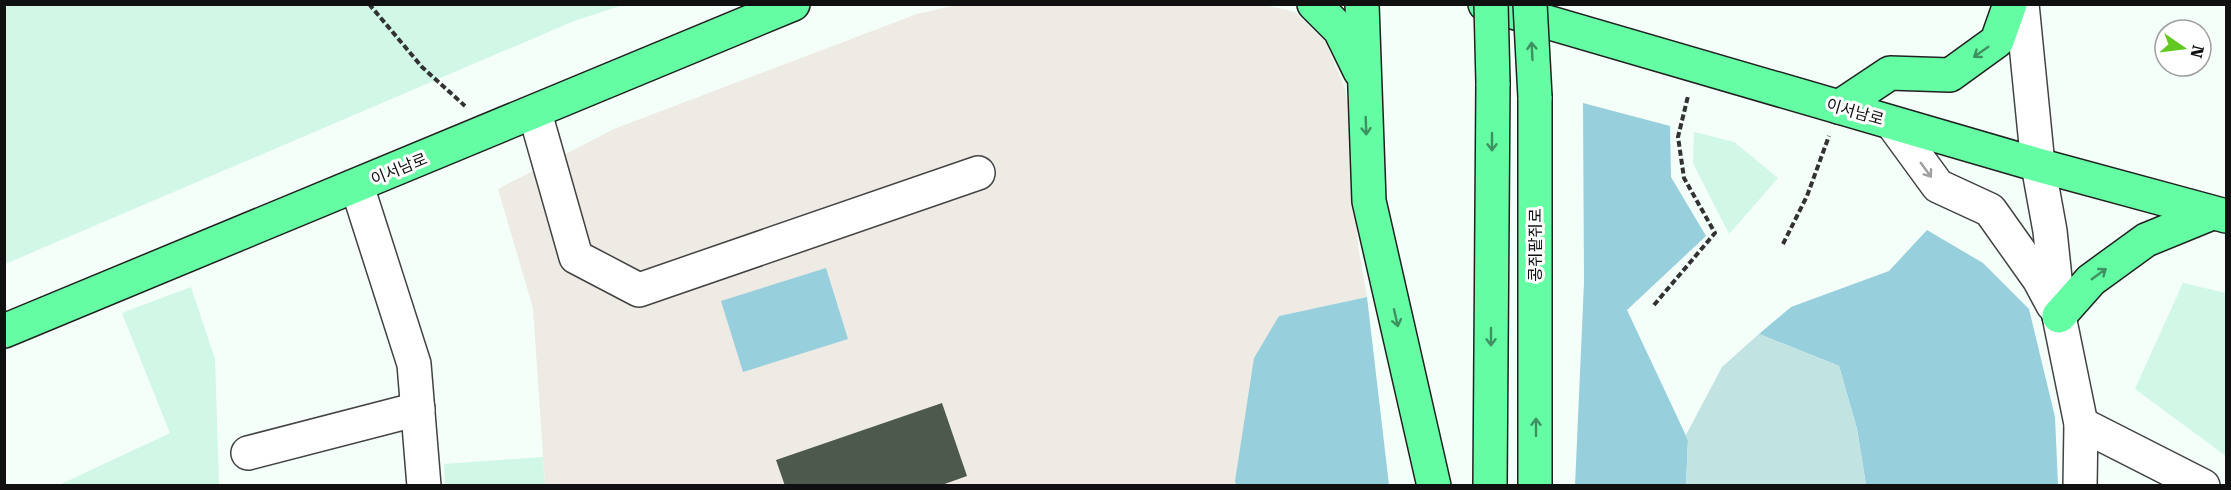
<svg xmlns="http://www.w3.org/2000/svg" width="2231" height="490" font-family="'Roboto Serif','Noto Sans KR',serif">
<rect width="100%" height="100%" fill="#f3fff8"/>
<path fill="#eeeae4" d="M961,4L1265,5L1295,12L1325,41L1346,91L1358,246L1367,297L1279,316L1235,481L1236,485H545L533,308L498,189L614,129L917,14Z"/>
<g fill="#d1f7e6">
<path d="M5,4H623V5L574,21L5,264Z"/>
<path d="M1694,132L1734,142L1778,178L1729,234L1693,163Z"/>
<path d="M2183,283L2226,293V456L2135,389Z"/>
<path d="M191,287L215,359L219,485H59L170,433L122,313Z"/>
<path d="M543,457L545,485H445L444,464Z"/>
</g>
<g fill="#98cfdd">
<path d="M1583,103L1670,126L1671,177L1706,236L1627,310L1688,440L1686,485L1575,486L1584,282Z"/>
<path d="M1927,230L1983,263L2029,309L2055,417L2058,485H1866L1857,429L1839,366L1759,334L1791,307L1889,271Z"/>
<path d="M826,268L848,339L743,372L721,301Z"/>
<path d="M1367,297L1389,485H1236L1235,481L1254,358L1279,316Z"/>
</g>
<path fill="#c1e3e2" d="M1759,334L1839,366L1857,429L1866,485H1686L1688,440L1686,435L1722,367Z"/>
<path fill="#4c594c" d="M942,403L967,476L939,486H785L776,460Z"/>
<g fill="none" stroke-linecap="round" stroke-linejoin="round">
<g stroke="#434343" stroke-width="36">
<g id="minor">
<path d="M2022,4L2038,165L2050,231L2059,316L2081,424L2080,486"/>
<path d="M535,113L576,257L639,290L978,173"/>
<path d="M1892,123L1938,186L1990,210L2039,279L2053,305"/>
<path d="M357,186L414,364L424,486"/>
<path d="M2081,424L2203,486"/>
<path d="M248,453L418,409"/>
</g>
</g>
<g stroke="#212121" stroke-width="36">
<g id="major">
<path d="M1314,4L1340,30L1360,71"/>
<path d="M1362,4L1369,201L1434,486"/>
<path d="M1485,4L2038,165L2226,216"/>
<path d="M1535,97V486"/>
<path d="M1839,107L1890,73L1950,75L1997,41L2010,4"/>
<path d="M2059,316L2091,280L2146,240L2212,213"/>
<path d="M4,331L793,4"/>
<path d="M1490,486L1493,83"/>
</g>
</g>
<g stroke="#323232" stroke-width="4" stroke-dasharray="6 3" stroke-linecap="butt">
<path d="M369,4L422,67L465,106"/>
<path d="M1783,244L1807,196L1829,136"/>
<path d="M1654,305L1715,233L1684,178L1678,137L1688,96"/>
</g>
<use href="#minor" stroke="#fff" stroke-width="33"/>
<use href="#major" stroke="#64fda3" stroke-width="33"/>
<g stroke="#212121" stroke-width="36" stroke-linecap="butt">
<g id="major-bridge">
<path d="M1491,4L1493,83"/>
<path d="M1530,4L1535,97"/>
</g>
</g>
<use href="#major-bridge" stroke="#64fda3" stroke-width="33"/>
</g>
<defs><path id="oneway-shaft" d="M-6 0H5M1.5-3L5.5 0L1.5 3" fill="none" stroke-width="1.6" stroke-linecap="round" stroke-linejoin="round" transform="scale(1.5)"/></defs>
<g stroke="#3e9261">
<use href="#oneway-shaft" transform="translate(1532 51) rotate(-93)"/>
<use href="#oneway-shaft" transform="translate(1981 52) rotate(145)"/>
<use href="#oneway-shaft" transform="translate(1366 126) rotate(88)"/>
<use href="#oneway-shaft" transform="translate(1492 142) rotate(90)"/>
<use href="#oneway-shaft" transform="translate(2099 274) rotate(-36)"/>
<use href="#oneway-shaft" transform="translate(1396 318) rotate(77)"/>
<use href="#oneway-shaft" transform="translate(1491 337) rotate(90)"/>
<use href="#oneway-shaft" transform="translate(1536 427) rotate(-90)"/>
</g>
<use stroke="#9f9f9f" href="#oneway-shaft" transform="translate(1926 170) rotate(54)"/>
<g text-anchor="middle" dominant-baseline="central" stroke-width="6" stroke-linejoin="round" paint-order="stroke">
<g font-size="16" fill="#101010" stroke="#fff">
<text transform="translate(1855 112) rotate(16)">이서남로</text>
<text transform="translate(399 169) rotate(-22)">이서남로</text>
<text transform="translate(1535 245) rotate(-90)">콩쥐팥쥐로</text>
</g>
</g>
<rect width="2231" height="490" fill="none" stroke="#101010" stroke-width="12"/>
<g transform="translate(2183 48) rotate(104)"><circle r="28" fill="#ffffff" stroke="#9f9f9f" stroke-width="1.5"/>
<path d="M0-4.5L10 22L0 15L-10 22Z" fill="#62c721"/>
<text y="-9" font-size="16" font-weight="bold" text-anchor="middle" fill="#101010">N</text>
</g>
</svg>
